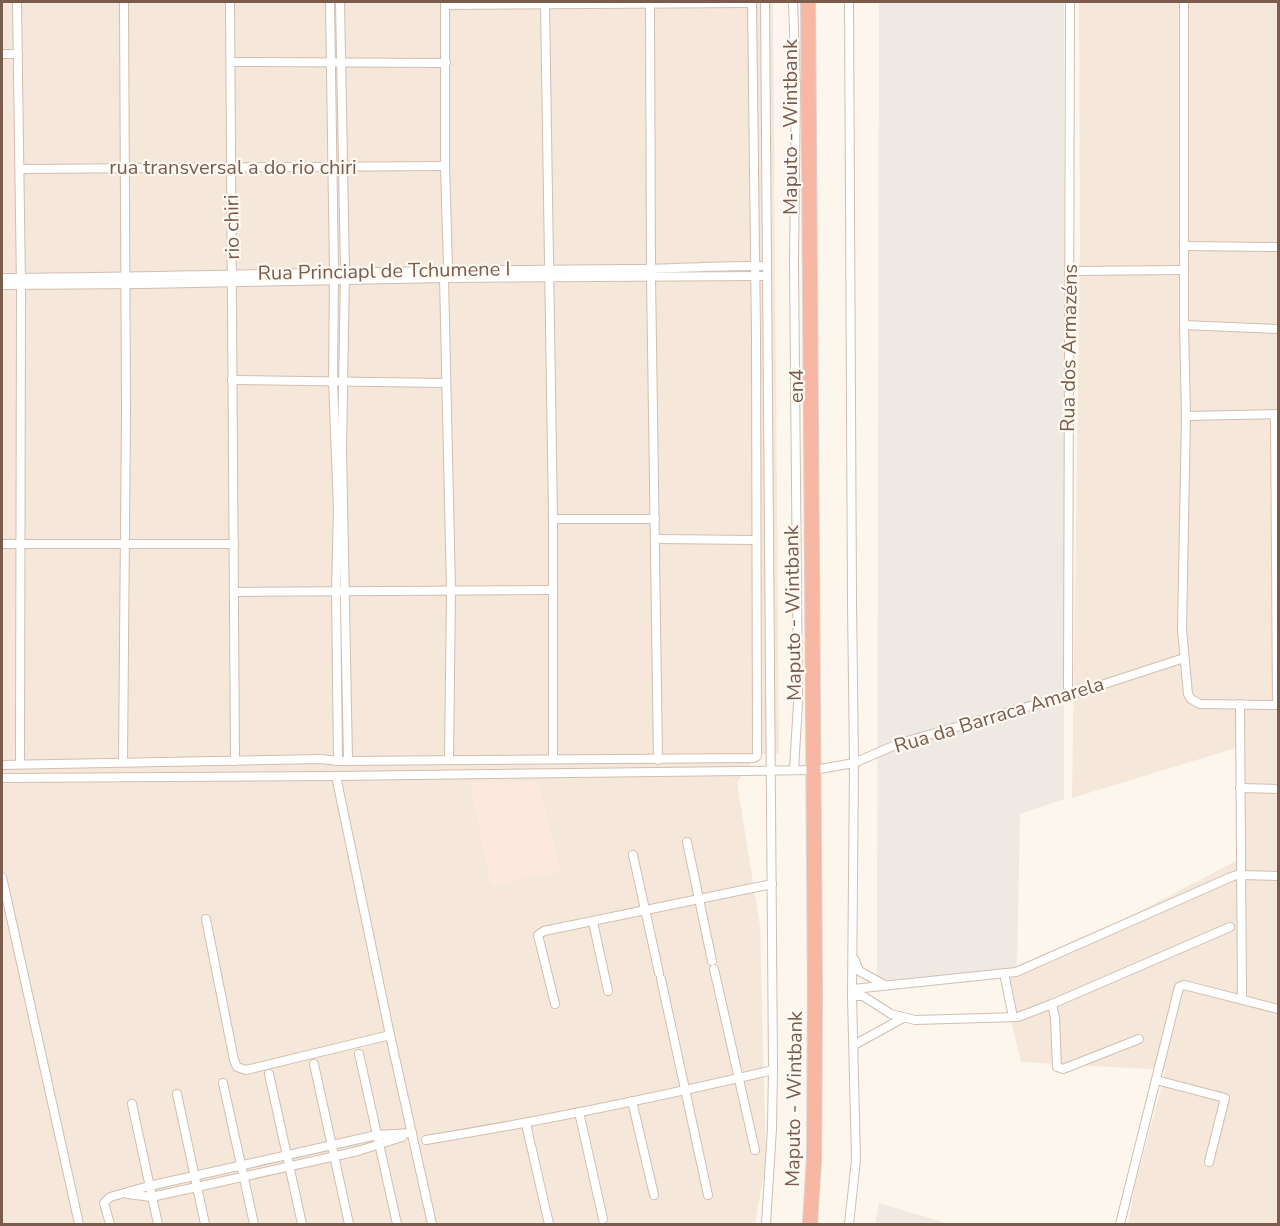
<svg xmlns="http://www.w3.org/2000/svg" width="1280" height="1226" font-family="'Nunito Sans',sans-serif">
<rect width="100%" height="100%" fill="#fdf6ec"/>
<g fill="#f5e8da">
<path d="M2,2H773L779,754H758L737,782L760,926L766,1163L755,1224H2Z"/>
<path d="M1079,2H1278V1224H1128L1135,1185L1166,1070L1021,1062L1002,983L1238,860L1236,748L1072,798L1080,245Z"/>
</g>
<path fill="#fde8e0" d="M538,782L560,871L491,885L470,783Z"/>
<g fill="#efe9e4">
<path d="M879,2H1064V799L1020,814L1017,969L877,981Z"/>
<path d="M879,1203L949,1224H875Z"/>
</g>
<g fill="none" stroke-linecap="round" stroke-linejoin="round">
<g stroke="#d1beb0" stroke-width="10">
<g id="street">
<path d="M17,2L21,286L20,764"/>
<path d="M230,2L235,761"/>
<path d="M330,2L334,272L333,381L338,509L336,592L338,761"/>
<path d="M340,2L345,271L342,450L348,760"/>
<path d="M445,2V166L448,267L444,278L451,590L449,760"/>
<path d="M545,2L553,519V759"/>
<path d="M650,2L651,276L658,760"/>
<path d="M765,2L773,1070L772,1128L766,1224"/>
<path d="M793,2L796,87L794,262L798,703L794,770"/>
<path d="M1184,2V325L1186,416L1182,630L1188,694L1191,699L1200,704L1278,705"/>
<path d="M445,5L752,3"/>
<path d="M2,54H18"/>
<path d="M231,62L446,63"/>
<path d="M20,169L445,166"/>
<path d="M1184,246L1278,247"/>
<path d="M1070,271L1184,270"/>
<path d="M2,278C210,276 418,270 627,269C674,269 721,265 767,266"/>
<path d="M2,285L144,284L444,278L767,276"/>
<path d="M1184,325L1278,329"/>
<path d="M232,380L445,383"/>
<path d="M1275,414L1277,705"/>
<path d="M1186,416L1278,414"/>
<path d="M553,519H655"/>
<path d="M656,539L755,540"/>
<path d="M2,544H234"/>
<path d="M234,592L553,590"/>
<path d="M1068,695L1070,2"/>
<path d="M1240,704L1242,999"/>
<path d="M123,762L126,411L124,2"/>
<path d="M2,765L321,759L338,761L754,758L757,756L756,336L752,2"/>
<path d="M336,776L390,1035L432,1224"/>
<path d="M2,778L336,776L814,770L854,763L900,743L1083,691L1184,658"/>
<path d="M1240,788L1278,789"/>
<path d="M687,842L712,961"/>
<path d="M633,855L659,973"/>
<path d="M2,877L79,1224"/>
<path d="M206,919L234,1060L237,1067L246,1070L390,1035"/>
<path d="M593,922L608,991"/>
<path d="M855,960L859,971L883,984"/>
<path d="M714,969L755,1150"/>
<path d="M1004,973L1013,1017"/>
<path d="M661,979L708,1195"/>
<path d="M853,989L1016,972L1231,877L1237,875L1278,876"/>
<path d="M852,996H863L891,1014L915,1020L1018,1017L1052,1004L1230,927"/>
<path d="M555,1004L538,935L544,931L772,884"/>
<path d="M1052,1004L1055,1018L1057,1067L1063,1069L1139,1039"/>
<path d="M854,1045L903,1018"/>
<path d="M359,1054L397,1224"/>
<path d="M314,1064L349,1224"/>
<path d="M269,1074L302,1224"/>
<path d="M1156,1080L1225,1098L1209,1162"/>
<path d="M223,1083L254,1224"/>
<path d="M177,1094L205,1224"/>
<path d="M632,1101L654,1195"/>
<path d="M132,1104L158,1224"/>
<path d="M579,1112L603,1219"/>
<path d="M526,1124L549,1224"/>
<path d="M426,1140C543,1121 658,1097 773,1070"/>
<path d="M128,1194L151,1197L197,1187L358,1151L402,1137"/>
<path d="M110,1224L104,1203L110,1197L149,1186L377,1135L412,1133"/>
<path d="M849,1224L856,1160L852,996L854,763L852,603L849,2"/>
<path d="M1120,1224L1179,987L1184,985L1278,1009"/>
</g>
</g>
<g stroke="#dad1cd" stroke-width="16">
<path id="highway" d="M808,2L815,997L814,1159L810,1224"/>
</g>
<use href="#street" stroke="#fff" stroke-width="8"/>
<use href="#highway" stroke="#f7b7a3" stroke-width="14"/>
</g>
<g text-anchor="middle" dominant-baseline="central" stroke-width="4.5" stroke-linejoin="round" paint-order="stroke">
<g font-size="20" fill="#7a5c4d" stroke="#fffaf3">
<text transform="translate(790 127) rotate(-90)">Maputo - Wintbank</text>
<text x="233" y="167">rua transversal a do rio chiri</text>
<text transform="translate(232 227) rotate(-91)">rio chiri</text>
<text transform="translate(384 271) rotate(-1)">Rua Princiapl de Tchumene I</text>
<text transform="translate(1069 348) rotate(-89)">Rua dos Armazéns</text>
<text transform="translate(796 386) rotate(-90)">en4</text>
<text transform="translate(793 613) rotate(-91)">Maputo - Wintbank</text>
<text transform="translate(999 715) rotate(-17)">Rua da Barraca Amarela</text>
<text transform="translate(794 1099) rotate(-89)">Maputo - Wintbank</text>
</g>
</g>
<rect width="1280" height="1226" fill="none" stroke="#7a5c4d" stroke-width="6"/>
</svg>
